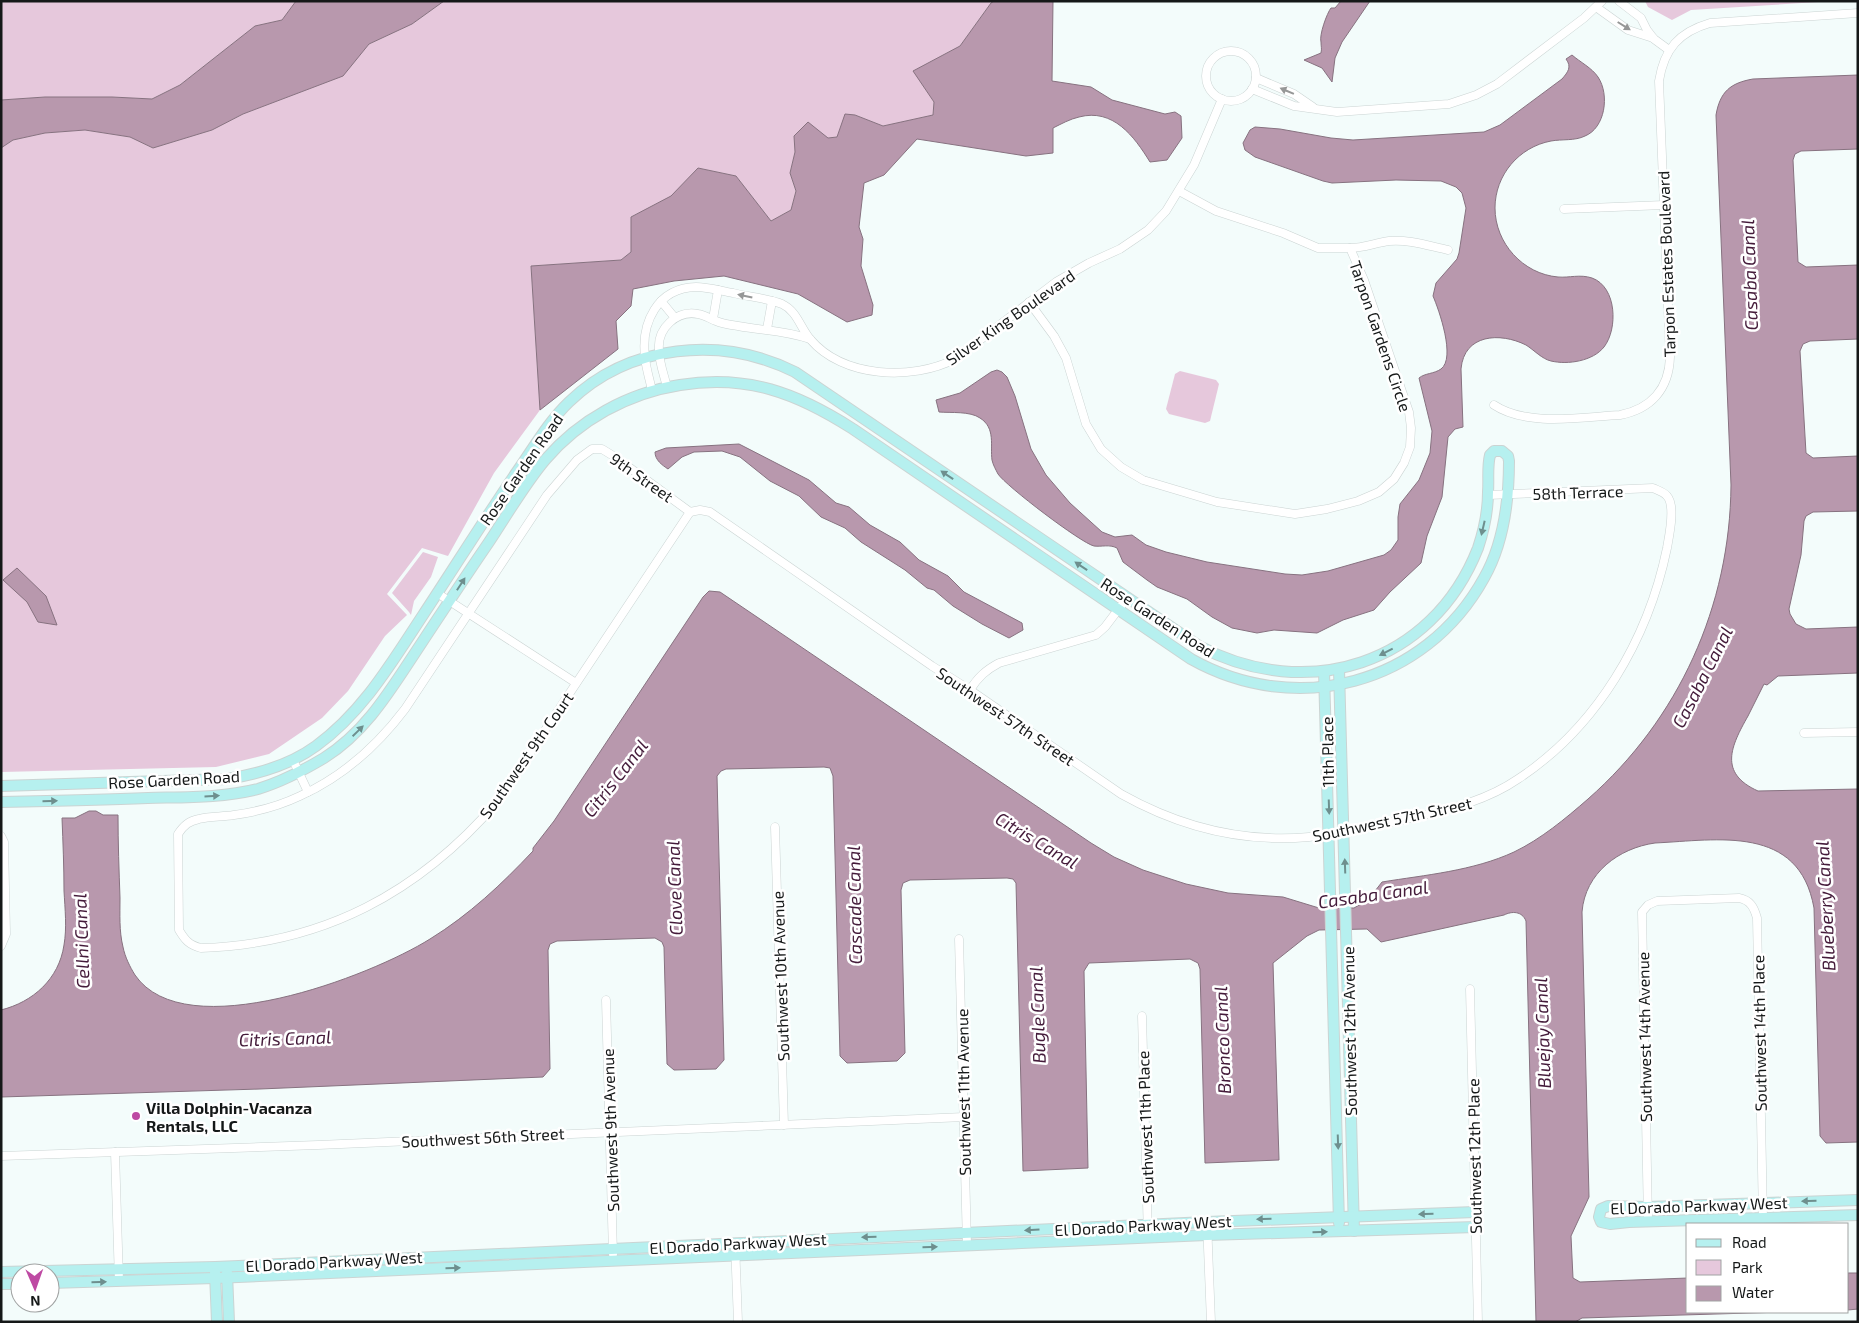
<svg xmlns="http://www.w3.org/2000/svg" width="1859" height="1323" font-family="'Exo 2',sans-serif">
<rect width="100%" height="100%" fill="#f3fcfb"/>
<g fill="#e6c8dc">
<path d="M1,1H296L282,20L255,26L180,85L152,99L112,97H45L1,100Z"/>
<path d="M444,1H994L991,3L960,46L914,71L934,102L933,115L883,126L855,115L837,137L828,138L795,152L790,173L796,191L791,210L771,221L736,176L698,168L672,196L631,217V252L621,260L531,266L540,410L494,473L448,556L422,548L387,594L407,615L385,636L348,691L322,718L269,754L216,767L1,772V148L13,140L45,133L85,130L130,137L153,148L212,130L243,114L342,76L369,44L412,24Z"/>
<path d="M1645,1H1834L1691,10L1672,20L1648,7Z"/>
<path d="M1180,371L1216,380L1219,384L1210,421L1205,423L1169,414L1166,409L1175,374Z"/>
<path d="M423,552L438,557L431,577L414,601L411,615L409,612L392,593Z"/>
</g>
<g fill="#b898ad" stroke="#877280">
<path d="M296,1H444L412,24L369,44L343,76L243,114L212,130L153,148L130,137L85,130L45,133L13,140L1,148V100L45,97H112L152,99L180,85L255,26L282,20Z"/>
<path d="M994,1H1053L1052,81L1091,87L1112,100L1165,114L1175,112L1181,116L1182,138L1167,160L1150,162C1134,136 1113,108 1079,117C1070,119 1061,124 1053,128V153L1026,156L917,139L884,175L864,183L859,227L863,239L861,266L873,305L872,315L847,322L798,294L724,276L674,281L633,289L631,306L616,321L618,349L540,410L531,266L621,260L631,252V217L671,196L698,168L736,176L771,221L791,210L796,191L790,173L795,152L794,136L808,122L828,138L837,137L845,114L855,115L883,126L933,115L934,102L913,71L960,46L991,3Z"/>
<path d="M1341,1H1370L1342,42L1335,58L1332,82L1322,68L1304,60L1321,53C1322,48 1321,47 1321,42C1319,35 1327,13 1331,8H1335Z"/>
<path d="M1572,55C1580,62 1592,68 1598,77C1610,95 1605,128 1585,136C1575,141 1562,139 1551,141C1519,147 1495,175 1495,208C1495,243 1523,274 1558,277C1569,278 1580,274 1592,278C1617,287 1618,329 1604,347C1593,361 1568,365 1551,361C1542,359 1534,350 1526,345C1500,332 1464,334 1461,369L1463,427L1455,429L1448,437L1442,497L1427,536L1421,563L1390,592L1374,610L1343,620L1317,633L1274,630L1257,633L1232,628L1212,617L1187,599L1157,587L1147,580L1123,562L1117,548C1109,544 1102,547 1094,546C1081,543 1006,486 998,474C996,470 993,465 992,460C990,446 996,428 980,418C970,411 951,413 939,412L936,400L960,393L991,372L997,370L1002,372L1007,377L1015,396L1031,449L1046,475L1070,503L1102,532L1115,537L1132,535L1146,545L1166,552L1207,562L1285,574L1302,575L1328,571L1384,555L1391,550L1398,540V517L1400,504L1419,480L1430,453L1432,431L1419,378C1425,373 1434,374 1441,369C1456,358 1439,310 1433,296L1436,283L1457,259L1459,253L1466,208L1462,193L1456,187L1441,181L1396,180L1332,183L1323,181L1255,157L1245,150L1243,143L1250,130L1255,127L1280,129L1331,138L1353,140L1484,132L1500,125L1562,79C1568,72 1572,67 1566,59Z"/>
<path d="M1858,75V149L1801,151L1795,154L1793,160L1798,262L1806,267L1858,265V339L1810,341L1803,344L1800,351L1806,453L1813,458L1858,456V511L1813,512L1806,516L1804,521L1801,555L1789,609L1790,614L1796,624L1806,629L1858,627V673L1778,676L1767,685L1764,684C1759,695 1753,705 1748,716C1731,746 1718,773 1758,791L1858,789V1142L1826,1143L1820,1136L1814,908C1799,824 1718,840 1655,843C1619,848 1585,873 1582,912L1589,1197L1571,1236L1573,1278L1580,1282L1688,1278V1312H1784L1582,1318L1575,1322H1536L1526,921C1522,911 1512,911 1504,915L1381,942L1367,929L1319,930L1307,936L1273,963L1279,1160L1205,1163L1200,969L1198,963L1190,959L1089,963L1084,971L1088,1168L1023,1171L1016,883L1013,879L1007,878L910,880L903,883L901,890L905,1053L897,1061L847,1063L840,1056L833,776L830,768L824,767L726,769L721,771L717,776L724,1060L716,1069L674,1070L667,1064L664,947L662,942L655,938L557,941L550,944L548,950L550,1069L543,1077L260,1089L1,1097V1010C33,1002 59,979 64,945C67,928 65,909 64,891C64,867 63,843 62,818H75L89,811H96L103,815H118C118,843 119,870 120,898C120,914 119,931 123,947C125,957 130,967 135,975C185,1048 371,976 430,939C469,915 502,884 533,851V848L554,821L703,597L709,591L720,592L1091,843L1114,857L1143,870L1186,884L1228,893L1283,897L1319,908H1354L1368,900L1382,882C1425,875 1473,871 1514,852C1541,839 1565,819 1588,799C1679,719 1730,606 1731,485L1716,115C1720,92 1730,83 1753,79Z"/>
<path d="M739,444L809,480L836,503L849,507L870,525L900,542L919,560L948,576L964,592L1022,623L1023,630L1009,638L982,624L953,606L934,590L927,588L905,570L861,542L845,528L821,517L799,496L770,481L740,457L722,451L694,452L682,457L668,469C662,465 655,460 655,452L666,448Z"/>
<path d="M17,568L46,596L57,625L38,622L27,602L3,580Z"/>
<path d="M1848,1273H1858V1309L1848,1310Z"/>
</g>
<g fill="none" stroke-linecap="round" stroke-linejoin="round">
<g stroke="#cbd4d3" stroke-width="9">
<g id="street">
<path d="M1619,1L1641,18L1647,30L1654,39L1669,50"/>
<path d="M1596,7L1628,30L1653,38"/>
<circle cx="1231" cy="76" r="25"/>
<path d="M1256,78L1294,94L1313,107"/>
<path d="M1252,89L1294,106L1337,112L1449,104L1476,95L1497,84L1584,18L1602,1"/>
<path d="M1564,209L1664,205"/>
<path d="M1350,248C1363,248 1375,243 1389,241C1408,239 1429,246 1448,250"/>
<path d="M661,301L675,318"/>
<path d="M1029,302L1054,336L1066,358L1086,424L1101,449L1121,467L1143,480L1217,502L1295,514L1327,509L1358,501L1379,492L1394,479L1404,463L1410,447L1411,428L1409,412L1364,280L1350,248H1318L1283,233L1216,211L1179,191"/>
<path d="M713,319L718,290"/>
<path d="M767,329L772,301"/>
<path d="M667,387C664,375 659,362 659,350C657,328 677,310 698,314C705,315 710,319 716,321C723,324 731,325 738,326C765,331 783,330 810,339"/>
<path d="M652,391C650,380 646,369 645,357C641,323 657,288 696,287C708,287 721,291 733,293C749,297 767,298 782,304C797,311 800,327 810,339C843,378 912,381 955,359L1056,282L1089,263L1120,249L1148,230L1166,211L1194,165L1222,99"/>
<path d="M1494,405C1527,427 1582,417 1620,415C1651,409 1669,389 1670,357L1659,81C1664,49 1679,32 1710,23L1858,13"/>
<path d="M592,449H602L615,457L690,512L498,801C419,893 323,944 201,948C189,945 185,940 179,930L178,834C184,825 189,821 199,819C210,816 222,817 234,815C256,812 279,806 300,796C342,777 377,746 405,709L547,495L577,460Z"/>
<path d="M690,512L700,510L710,512L932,666L970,690L1121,794C1178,826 1242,843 1309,837C1320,836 1331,833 1343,831C1363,827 1383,824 1403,820C1444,810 1483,803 1518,779C1597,727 1648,640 1667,548C1669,536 1676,506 1667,496C1664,492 1657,490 1653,488L1488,495"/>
<path d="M437,593L576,683"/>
<path d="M970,690C978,677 986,670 999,663L1096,635L1105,627L1127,598"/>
<path d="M1804,733L1858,732"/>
<path d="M293,760L308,792"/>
<path d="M775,827L784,1125"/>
<path d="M1,836L4,842L6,934L1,946"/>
<path d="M959,939L967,1245"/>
<path d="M1470,989L1478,1322"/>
<path d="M606,1000L613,1254"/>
<path d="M1142,1016L1148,1238"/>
<path d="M115,1152L119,1281"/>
<path d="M1,1156L318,1145L964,1117"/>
<path d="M1648,1221L1642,912L1648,905L1657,901L1739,898C1750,900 1754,907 1757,918L1763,1218"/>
<path d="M1207,1222L1211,1322"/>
<path d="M735,1243L738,1322"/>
</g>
</g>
<g stroke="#cbd4d3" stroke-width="12">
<g id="secondary">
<path d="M1339,669L1354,1231"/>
<path d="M1324,671L1339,1223"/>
<path d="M1,786L227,779C259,774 290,765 316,746C363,712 392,662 423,615C454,568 484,520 516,473C533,449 548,422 569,402C629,344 721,335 795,372L1199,646C1307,703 1432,665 1478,548C1484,530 1488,511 1488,492C1489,480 1487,467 1490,455L1494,451H1502L1508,456L1509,461C1509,501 1504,543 1484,578C1425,685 1296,718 1191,659L853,429C797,393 747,374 680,385C628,393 579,420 545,460C524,485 507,515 489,542C463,580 438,618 413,656C388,694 364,733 324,758C304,770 281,782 258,789C222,798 185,797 148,798C99,800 50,801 1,802"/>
<path d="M1858,1200L1647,1207L1608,1206L1601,1209L1599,1217L1601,1222L1610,1224L1629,1222L1858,1215"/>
<path d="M1,1272L215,1267L1207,1222L1475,1212"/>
<path d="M215,1273L217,1322"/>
<path d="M227,1273L229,1322"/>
<path d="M50,1283L215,1278L1207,1235L1476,1227"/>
<path d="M1,1284H20"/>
</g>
</g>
<use href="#street" stroke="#fff" stroke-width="8"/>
<use href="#secondary" stroke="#b6f0ef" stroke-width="10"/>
</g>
<defs><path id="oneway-solid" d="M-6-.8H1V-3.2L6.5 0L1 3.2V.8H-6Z" transform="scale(1.25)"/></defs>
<g fill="#969797">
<use href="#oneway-solid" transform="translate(1624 26) rotate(32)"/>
<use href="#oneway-solid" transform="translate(1287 91) rotate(-157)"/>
<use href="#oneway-solid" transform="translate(745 296) rotate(-168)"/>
</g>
<g fill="#6e8f8e">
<use href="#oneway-solid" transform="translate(947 475) rotate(-146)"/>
<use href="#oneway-solid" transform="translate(1483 528) rotate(103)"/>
<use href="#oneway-solid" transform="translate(1081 566) rotate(-146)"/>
<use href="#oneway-solid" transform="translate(461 584) rotate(-57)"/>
<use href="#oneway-solid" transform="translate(1386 652) rotate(153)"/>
<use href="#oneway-solid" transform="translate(358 731) rotate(-44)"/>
<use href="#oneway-solid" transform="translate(212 796) rotate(-3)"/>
<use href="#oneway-solid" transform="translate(50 801) rotate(-1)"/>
<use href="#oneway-solid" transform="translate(1329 807) rotate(88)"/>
<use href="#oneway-solid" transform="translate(1345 866) rotate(-92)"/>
<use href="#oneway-solid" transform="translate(1338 1142) rotate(88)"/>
<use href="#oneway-solid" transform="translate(1809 1201) rotate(178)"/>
<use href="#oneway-solid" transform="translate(1426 1214) rotate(178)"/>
<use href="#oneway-solid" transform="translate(1264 1219) rotate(178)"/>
<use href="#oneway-solid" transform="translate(1032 1230) rotate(177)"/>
<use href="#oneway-solid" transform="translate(1320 1232) rotate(-2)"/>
<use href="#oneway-solid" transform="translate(869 1237) rotate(178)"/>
<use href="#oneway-solid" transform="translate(930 1247) rotate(-2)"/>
<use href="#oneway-solid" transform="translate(453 1268) rotate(-2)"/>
<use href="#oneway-solid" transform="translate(99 1282) rotate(-2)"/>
</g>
<circle fill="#be4aa3" stroke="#fff" stroke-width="2" cx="136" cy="1116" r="5"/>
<g text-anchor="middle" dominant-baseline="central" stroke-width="5" stroke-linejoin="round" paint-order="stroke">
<g font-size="16" fill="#151818" stroke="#fff">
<text transform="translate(1666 264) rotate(-92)">Tarpon Estates Boulevard</text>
<text transform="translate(1010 317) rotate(-35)">Silver King Boulevard</text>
<text transform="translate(1381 336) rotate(71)">Tarpon Gardens Circle</text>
<text transform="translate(521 469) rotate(-55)">Rose Garden Road</text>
<text transform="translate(642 477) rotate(35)">9th Street</text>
<text transform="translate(1578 492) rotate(-2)">58th Terrace</text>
<text transform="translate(1158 617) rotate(33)">Rose Garden Road</text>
<text transform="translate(1006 716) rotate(34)">Southwest 57th Street</text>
<text transform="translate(1327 752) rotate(-91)">11th Place</text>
<text transform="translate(526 755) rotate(-55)">Southwest 9th Court</text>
<text transform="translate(174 779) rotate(-3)">Rose Garden Road</text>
<text transform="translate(1392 819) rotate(-12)">Southwest 57th Street</text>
<text transform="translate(780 976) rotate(-92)">Southwest 10th Avenue</text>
<text transform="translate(1349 1031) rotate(-91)">Southwest 12th Avenue</text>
<text transform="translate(1759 1033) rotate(-91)">Southwest 14th Place</text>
<text transform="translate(1644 1037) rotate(-91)">Southwest 14th Avenue</text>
<text transform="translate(963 1092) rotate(-91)">Southwest 11th Avenue</text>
<text transform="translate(1145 1127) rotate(-92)">Southwest 11th Place</text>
<text transform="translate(610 1130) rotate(-92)">Southwest 9th Avenue</text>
<text transform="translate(483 1137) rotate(-3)">Southwest 56th Street</text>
<text transform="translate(1474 1156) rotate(-91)">Southwest 12th Place</text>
<text transform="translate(1699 1205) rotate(-2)">El Dorado Parkway West</text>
<text transform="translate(1143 1225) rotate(-3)">El Dorado Parkway West</text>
<text transform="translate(738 1243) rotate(-3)">El Dorado Parkway West</text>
<text transform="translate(334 1261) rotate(-3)">El Dorado Parkway West</text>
</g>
<g font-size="16" font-weight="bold" fill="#151818" stroke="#fff" text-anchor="start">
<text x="146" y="1107">Villa Dolphin-Vacanza<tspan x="146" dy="18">Rentals, LLC</tspan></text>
</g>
<g font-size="18" font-style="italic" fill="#441b3a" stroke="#fff">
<text transform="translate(1749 275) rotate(-92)">Casaba Canal</text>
<text transform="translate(1702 677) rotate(-63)">Casaba Canal</text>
<text transform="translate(615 778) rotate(-52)">Citris Canal</text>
<text transform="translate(1037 840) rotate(31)">Citris Canal</text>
<text transform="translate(674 888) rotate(-92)">Clove Canal</text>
<text transform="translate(1373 894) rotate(-8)">Casaba Canal</text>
<text transform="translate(854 905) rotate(-91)">Cascade Canal</text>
<text transform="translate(1825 906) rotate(-93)">Blueberry Canal</text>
<text transform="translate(81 941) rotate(-92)">Cellni Canal</text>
<text transform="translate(1037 1015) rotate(-92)">Bugle Canal</text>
<text transform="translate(1542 1033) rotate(-92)">Bluejay Canal</text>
<text transform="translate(285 1038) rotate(-2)">Citris Canal</text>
<text transform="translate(1222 1040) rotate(-92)">Bronco Canal</text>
</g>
</g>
<rect width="1859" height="1323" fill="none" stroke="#151818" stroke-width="5"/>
<rect x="1686" y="1223" width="162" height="90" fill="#ffffff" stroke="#a1a3a3"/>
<rect x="1696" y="1239" width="25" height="8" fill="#b6f0ef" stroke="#a1a3a3"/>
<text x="1732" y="1248" font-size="15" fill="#151818">Road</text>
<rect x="1696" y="1260" width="25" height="15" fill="#e6c8dc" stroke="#a1a3a3"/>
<text x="1732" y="1273" font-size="15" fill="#151818">Park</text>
<rect x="1696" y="1286" width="25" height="15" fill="#b898ad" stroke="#a1a3a3"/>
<text x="1732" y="1298" font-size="15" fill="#151818">Water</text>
<g transform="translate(35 1288) rotate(178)"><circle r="24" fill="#ffffff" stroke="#a1a3a3"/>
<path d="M0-4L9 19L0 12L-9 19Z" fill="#be4aa3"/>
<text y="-8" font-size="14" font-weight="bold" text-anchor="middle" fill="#151818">N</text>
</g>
</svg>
